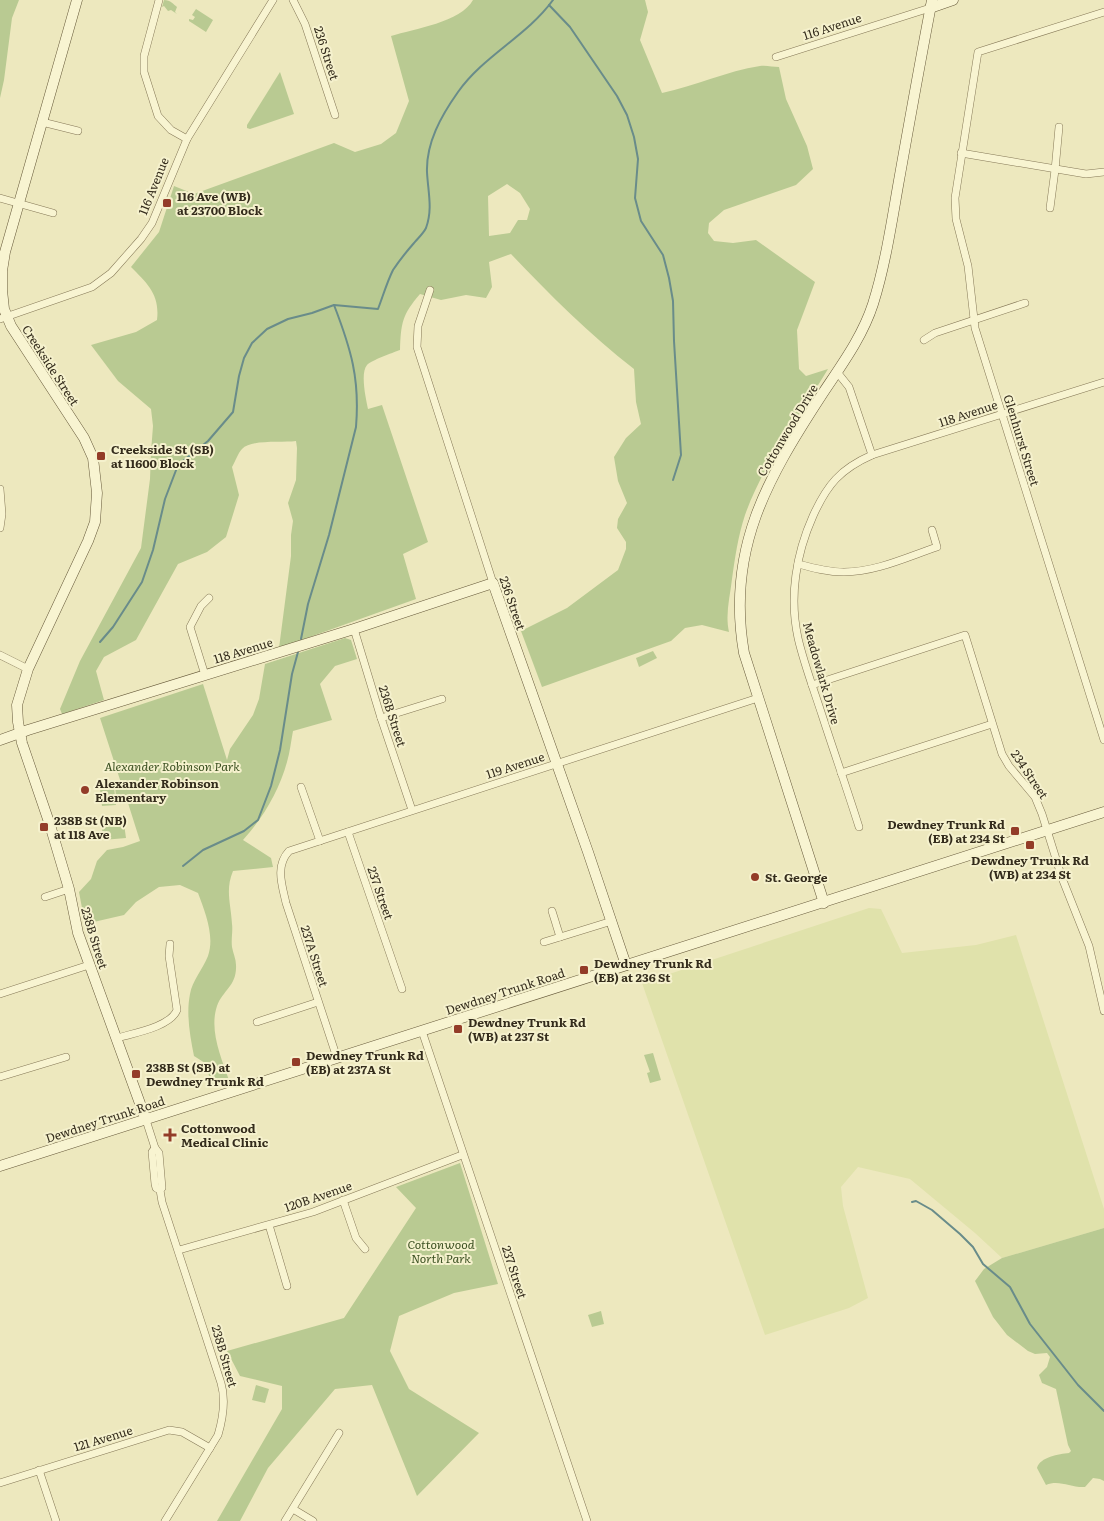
<svg xmlns="http://www.w3.org/2000/svg" width="1104" height="1521" font-family="Literata,serif">
<rect width="100%" height="100%" fill="#ede8be"/>
<path fill="#e0e2ab" d="M869,908L881,909L902,953L976,945L1016,935L1104,1209V1228L1002,1258L975,1233L910,1179L858,1167L841,1187L843,1206L868,1298L849,1308L765,1335L642,983Z"/>
<g fill="#b9ca92" fill-rule="evenodd">
<path d="M0,0H19L12,18L4,80L0,98Z"/>
<path d="M164,0C171,0 173,4 177,7L175,12L177,14L171,10L168,11L164,6L162,7Z"/>
<path d="M473,0H645L648,12L640,40L662,93C695,86 727,71 760,66C766,65 773,67 779,67L786,99L807,146L813,169L796,185L724,210L709,223L708,233L714,241L733,243L756,240L815,282L797,330L799,369L806,376L828,369C799,417 764,462 745,515C738,536 735,558 732,579C730,597 725,614 729,632L702,625L685,628L671,641L542,687L521,631L567,608L618,570L626,549V542L617,528L618,519L627,503L618,481L614,457L626,438L641,424L636,402L634,369C589,334 550,295 511,254L489,262L492,287L486,298L466,295L441,300L420,294C402,315 401,323 400,350C392,353 372,360 367,365C360,373 366,399 368,409L382,405L428,542L403,554L416,599L279,648L291,556V535L293,521L288,503L296,480L297,448L296,441C282,443 251,439 242,449C238,453 235,462 232,467L239,495L226,537L207,552L178,564L136,640L104,657L96,671L104,700L62,714L60,709L80,661L141,548L150,479L151,452L153,426L151,409L118,381L91,345L136,332L157,320C160,295 148,284 131,267L159,232L174,186L194,194L334,143L355,152L381,144L396,133L409,101L391,36C414,29 461,22 473,0ZM507,184L520,193L530,209L527,220H518L510,233L489,236L488,196Z"/>
<path d="M196,9L213,20L206,32L189,21V19L193,20L195,17L192,15Z"/>
<path d="M280,72L294,114L250,129L247,128V125Z"/>
<path d="M345,638L351,640L357,659L335,666L320,684L332,720L293,731C291,741 290,752 287,762C279,791 263,818 243,840L271,858L273,867L233,871C225,890 231,904 232,924C233,931 231,939 232,947C233,953 236,959 236,965C237,986 223,990 217,1006C209,1030 221,1057 229,1080L212,1085L205,1063L194,1056C190,1036 186,1014 190,994C192,981 203,969 208,956C215,936 205,912 198,893L180,885L159,887L136,902L124,915L85,924L79,892L91,879L97,861L107,850L123,847L140,841L128,803L117,804L115,787L122,786L100,718L203,684L227,760L230,749L253,715L259,699L265,664Z"/>
<path d="M653,651L657,658L639,667L636,658Z"/>
<path d="M114,787L116,805L102,806L100,789Z"/>
<path d="M124,824L126,838L103,840L102,827Z"/>
<path d="M653,1053L661,1080L650,1083L647,1073L650,1072L644,1055Z"/>
<path d="M460,1163L498,1284L454,1293L399,1316L390,1351L409,1389L479,1433L417,1496L372,1385L335,1389L268,1468L240,1521H217L282,1409V1386L240,1376L227,1351L344,1318L416,1208L396,1187Z"/>
<path d="M1104,1228V1481L1100,1479L1093,1478L1085,1487C1071,1488 1059,1479 1046,1485L1037,1468C1040,1457 1059,1454 1069,1453L1071,1451L1068,1445L1056,1389L1042,1383L1039,1375L1047,1367L1050,1357L1047,1353L1035,1354L1028,1351L1007,1335L993,1317L975,1281L984,1269L1002,1258Z"/>
<path d="M601,1311L604,1324L592,1327L588,1315Z"/>
<path d="M256,1385L269,1389L265,1403L252,1400Z"/>
</g>
<g fill="none" stroke-linecap="round" stroke-linejoin="round">
<g stroke="#698c8a" stroke-width="2">
<path d="M549,5L570,27L617,96L627,115L634,137L638,159L635,198L641,221L663,255L669,278L673,301L674,341L681,455L673,480"/>
<path d="M301,639L308,604L329,535L356,427C360,379 351,349 334,305"/>
<path d="M100,642L113,627L142,582L153,550L165,499L178,465L208,441L233,412L239,376L244,358L252,343L267,329L288,319L312,313L334,305L378,309C383,296 387,282 393,270C399,261 407,251 414,243C418,238 423,234 426,228C433,209 428,192 427,172C426,143 441,116 458,92C483,56 527,36 553,0"/>
<path d="M183,866L203,850L244,831L258,820L271,786L280,750L292,674L298,652"/>
<path d="M912,1202L916,1201L932,1210L960,1234L973,1247L983,1264L1010,1287L1030,1324L1078,1385L1104,1411"/>
</g>
<g stroke="#857857" stroke-width="8">
<g id="street">
<path d="M159,0L144,56V72L158,116L171,130L187,139"/>
<path d="M293,0L305,24L335,115"/>
<path d="M1104,12L978,52L955,198L956,219L968,266L975,328L1104,740"/>
<path d="M776,57L930,8"/>
<path d="M42,122L78,131"/>
<path d="M961,153L1086,174L1104,172"/>
<path d="M0,198L53,213"/>
<path d="M1050,208L1055,170L1059,127"/>
<path d="M430,290L418,326L417,347L493,583"/>
<path d="M0,319L92,287L111,273L141,239L152,223L187,139L273,0"/>
<path d="M924,340L935,333L1025,303"/>
<path d="M837,372L849,387L872,455"/>
<path d="M0,489L2,514L0,528"/>
<path d="M798,564C813,568 828,572 844,572C876,572 907,557 937,547L932,530"/>
<path d="M354,629L381,718L412,810"/>
<path d="M0,655L28,669"/>
<path d="M205,675L190,627L201,606L209,598"/>
<path d="M812,685L965,635L1002,754L1009,766L1035,797L1042,814L1062,878L1089,946L1104,1011"/>
<path d="M381,718L442,699"/>
<path d="M841,773L992,724"/>
<path d="M301,787L320,841"/>
<path d="M859,827C847,789 834,752 822,715C814,690 804,664 798,638C789,597 796,554 813,516C827,485 840,469 872,455L1104,382"/>
<path d="M348,832L402,989"/>
<path d="M45,897L69,889"/>
<path d="M552,911L560,937"/>
<path d="M544,942L612,921"/>
<path d="M0,994L89,965"/>
<path d="M257,1022L318,1002"/>
<path d="M422,1031L587,1521"/>
<path d="M117,1038C134,1033 170,1027 177,1010L169,956L170,944"/>
<path d="M337,1058L286,903C282,885 275,866 289,851L758,698"/>
<path d="M0,1077L66,1057"/>
<path d="M146,1120L155,1148L159,1153L162,1188L160,1190L162,1202L221,1383C226,1400 223,1418 218,1435L165,1521"/>
<path d="M155,1148L152,1152L155,1184L156,1188L160,1190"/>
<path d="M343,1200L356,1238L365,1249"/>
<path d="M269,1225L287,1286"/>
<path d="M179,1250L313,1212L462,1155"/>
<path d="M39,1470L56,1521"/>
<path d="M0,1483L169,1430L182,1432L210,1448"/>
<path d="M293,1509L313,1521"/>
<path d="M285,1521L339,1433"/>
</g>
</g>
<g stroke="#66593a" stroke-width="11">
<g id="secondary">
<path d="M77,0L5,252L2,271V290L4,309L11,326L84,438L93,458L97,493L95,522L88,541L28,669L17,705L18,722L22,743L50,825L69,889L78,933L146,1120"/>
<path d="M930,8L953,0"/>
<path d="M0,740L28,730L354,629L493,583L588,852L626,965"/>
<path d="M824,903L744,653C726,550 767,479 821,396C840,367 862,338 873,304C885,266 891,226 898,186C909,124 920,62 932,0"/>
<path d="M0,1166L1104,812"/>
</g>
</g>
<use href="#street" stroke="#f8f4d1" stroke-width="7"/>
<use href="#secondary" stroke="#f8f4d1" stroke-width="10"/>
</g>
<g fill="#933c28" stroke="#f5f1cd" stroke-width="2">
<rect x="162" y="198" width="10" height="10" rx="2.5"/>
<rect x="96" y="451" width="10" height="10" rx="2.5"/>
<circle cx="85" cy="790" r="5"/>
<rect x="39" y="822" width="10" height="10" rx="2.5"/>
<rect x="1010" y="826" width="10" height="10" rx="2.5"/>
<rect x="1025" y="840" width="10" height="10" rx="2.5"/>
<circle cx="755" cy="877" r="5"/>
<rect x="579" y="965" width="10" height="10" rx="2.5"/>
<rect x="453" y="1024" width="10" height="10" rx="2.5"/>
<rect x="291" y="1057" width="10" height="10" rx="2.5"/>
<rect x="131" y="1069" width="10" height="10" rx="2.5"/>
<path d="M167.5 1127.5h5v5h5v5h-5v5h-5v-5h-5v-5h5z"/>
</g>
<g text-anchor="middle" dominant-baseline="central" stroke-width="4" stroke-linejoin="round" paint-order="stroke">
<g font-size="12" fill="#342c1c" stroke="#f5f1cd">
<text transform="translate(832 26) rotate(-18)">116 Avenue</text>
<text transform="translate(327 53) rotate(72)">236 Street</text>
<text transform="translate(153 186) rotate(-68)">116 Avenue</text>
<text transform="translate(51 365) rotate(57)">Creekside Street</text>
<text transform="translate(968 413) rotate(-18)">118 Avenue</text>
<text transform="translate(787 430) rotate(-59)">Cottonwood Drive</text>
<text transform="translate(1022 440) rotate(73)">Glenhurst Street</text>
<text transform="translate(513 603) rotate(71)">236 Street</text>
<text transform="translate(243 650) rotate(-17)">118 Avenue</text>
<text transform="translate(822 673) rotate(74)">Meadowlark Drive</text>
<text transform="translate(393 716) rotate(72)">236B Street</text>
<text transform="translate(515 765) rotate(-18)">119 Avenue</text>
<text transform="translate(1030 774) rotate(56)">234 Street</text>
<text transform="translate(381 893) rotate(71)">237 Street</text>
<text transform="translate(95 938) rotate(73)">238B Street</text>
<text transform="translate(315 956) rotate(72)">237A Street</text>
<text transform="translate(505 991) rotate(-18)">Dewdney Trunk Road</text>
<text transform="translate(105 1119) rotate(-18)">Dewdney Trunk Road</text>
<text transform="translate(318 1196) rotate(-19)">120B Avenue</text>
<text transform="translate(515 1272) rotate(72)">237 Street</text>
<text transform="translate(225 1356) rotate(74)">238B Street</text>
<text transform="translate(103 1438) rotate(-17)">121 Avenue</text>
</g>
<g font-size="12" font-weight="bold" fill="#342c1c" stroke="#f5f1cd" text-anchor="start">
<text x="177" y="196">116 Ave (WB)<tspan x="177" dy="14">at 23700 Block</tspan></text>
<text x="111" y="449">Creekside St (SB)<tspan x="111" dy="14">at 11600 Block</tspan></text>
<text x="95" y="783">Alexander Robinson<tspan x="95" dy="14">Elementary</tspan></text>
<text x="54" y="820">238B St (NB)<tspan x="54" dy="14">at 118 Ave</tspan></text>
<text x="1005" y="824" text-anchor="end">Dewdney Trunk Rd<tspan x="1005" dy="14">(EB) at 234 St</tspan></text>
<text x="1030" y="860" text-anchor="middle">Dewdney Trunk Rd<tspan x="1030" dy="14">(WB) at 234 St</tspan></text>
<text x="765" y="877">St. George</text>
<text x="594" y="963">Dewdney Trunk Rd<tspan x="594" dy="14">(EB) at 236 St</tspan></text>
<text x="468" y="1022">Dewdney Trunk Rd<tspan x="468" dy="14">(WB) at 237 St</tspan></text>
<text x="306" y="1055">Dewdney Trunk Rd<tspan x="306" dy="14">(EB) at 237A St</tspan></text>
<text x="146" y="1067">238B St (SB) at<tspan x="146" dy="14">Dewdney Trunk Rd</tspan></text>
<text x="181" y="1128">Cottonwood<tspan x="181" dy="14">Medical Clinic</tspan></text>
</g>
<g font-size="12" font-style="italic" fill="#3c5122" stroke="#f5f1cd">
<text x="172" y="766">Alexander Robinson Park</text>
<text x="441" y="1244">Cottonwood<tspan x="441" dy="14">North Park</tspan></text>
</g>
</g>
</svg>
